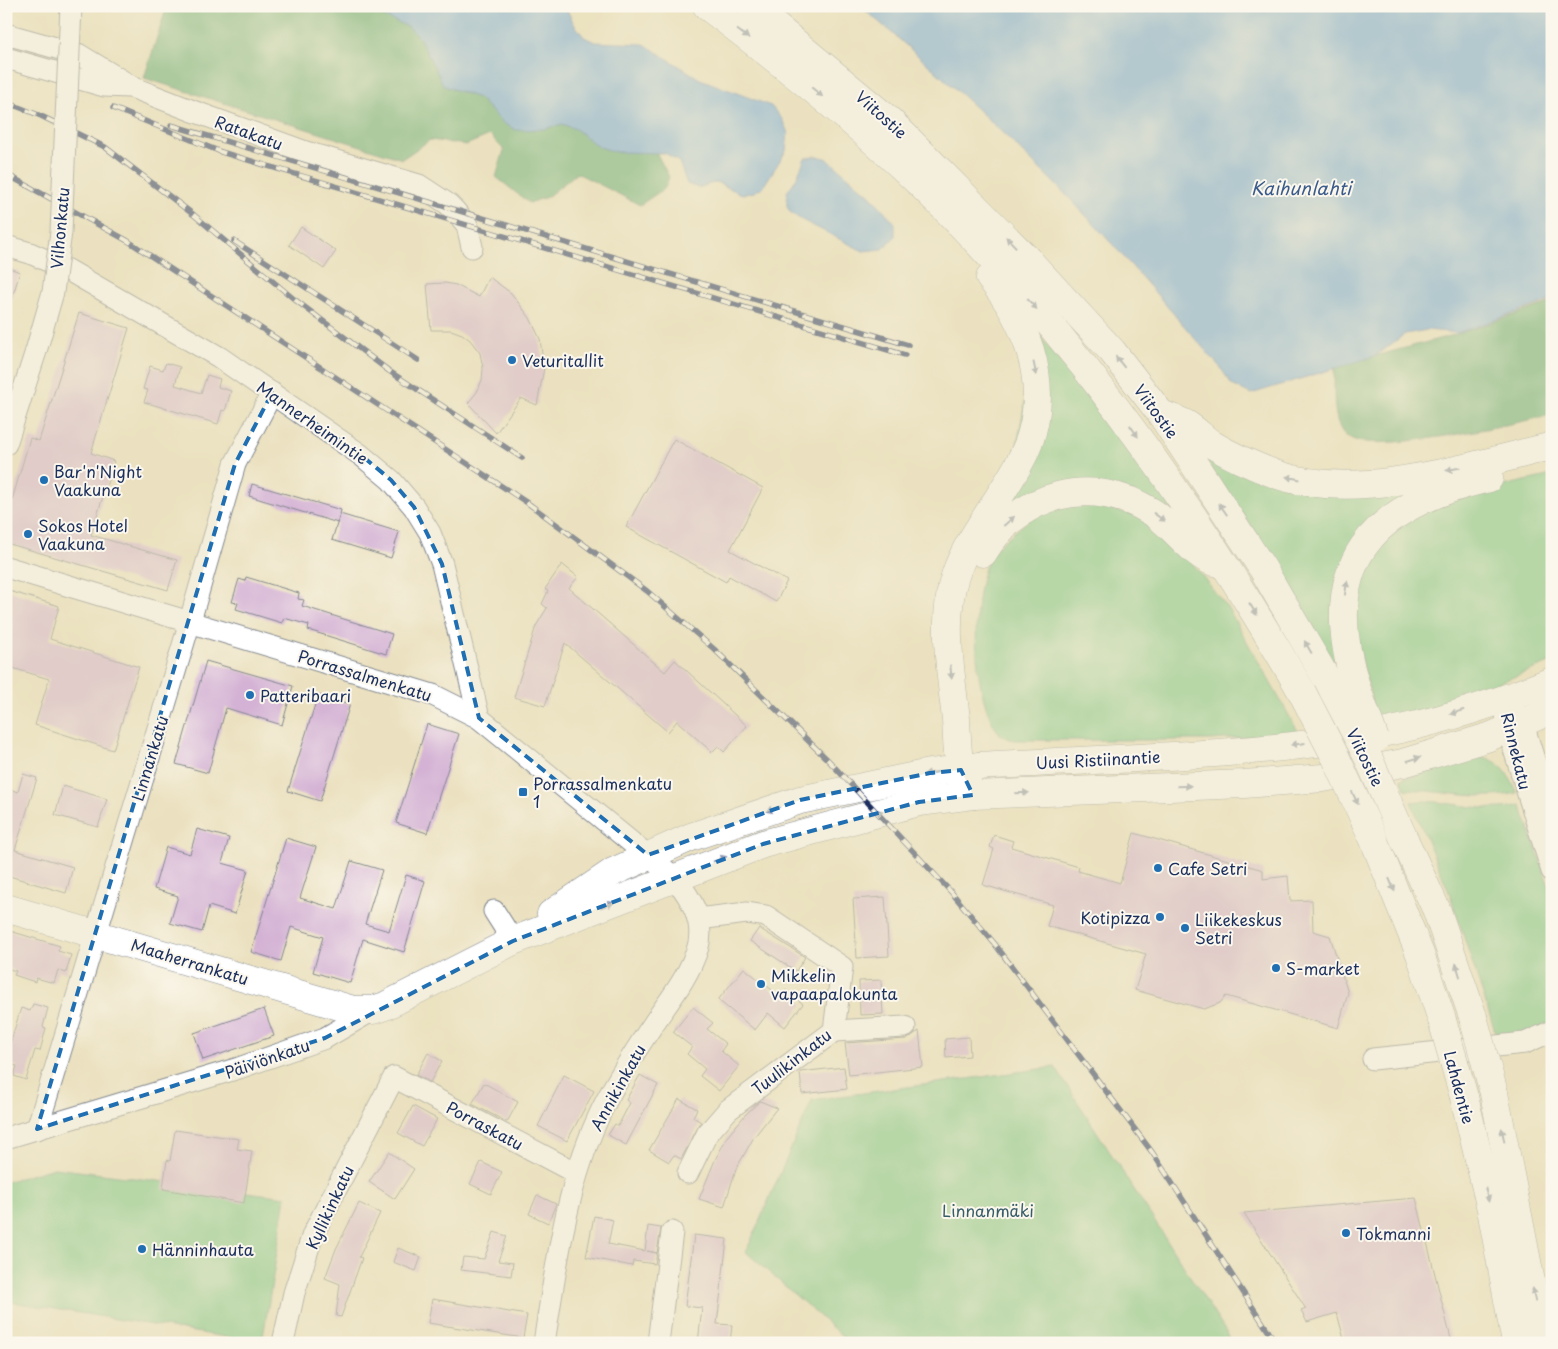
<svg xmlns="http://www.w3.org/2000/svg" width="1558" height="1349" font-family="'Playpen Sans',sans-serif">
<rect width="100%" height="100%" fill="#fbf7ec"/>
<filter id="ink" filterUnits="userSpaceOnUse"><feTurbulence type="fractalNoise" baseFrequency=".02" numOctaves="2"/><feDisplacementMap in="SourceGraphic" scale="10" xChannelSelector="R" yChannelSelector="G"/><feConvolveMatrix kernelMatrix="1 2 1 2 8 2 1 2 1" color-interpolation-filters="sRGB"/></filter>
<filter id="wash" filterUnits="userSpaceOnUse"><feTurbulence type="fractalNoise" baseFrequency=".0096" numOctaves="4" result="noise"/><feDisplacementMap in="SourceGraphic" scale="20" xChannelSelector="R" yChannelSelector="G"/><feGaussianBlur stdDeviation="1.12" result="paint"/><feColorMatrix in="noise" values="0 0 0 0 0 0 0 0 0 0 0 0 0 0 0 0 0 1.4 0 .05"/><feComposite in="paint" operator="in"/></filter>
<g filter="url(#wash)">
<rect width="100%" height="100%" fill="#ebe1c0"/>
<g fill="#78c98a" stroke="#4a7c74">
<path d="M1037,332L1104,418L1174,512L1132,492L1005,515Z"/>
<path d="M1205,450L1244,472L1442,479L1378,515L1338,658L1332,660L1281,570L1203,456Z"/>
<path d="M1552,475V662L1439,706L1377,723L1351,614L1366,557L1411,517L1476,492Z"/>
<path d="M1081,502L1138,516L1186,555L1229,610L1299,733L1212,740H1015C1010,739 1005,738 1001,735C971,705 968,585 993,552C999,544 1029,519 1037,515C1049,508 1067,506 1081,502Z"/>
<path d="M1484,757C1502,762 1510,776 1517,793C1480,801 1442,791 1405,789L1401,779Z"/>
<path d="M1422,801C1459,802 1482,814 1521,805L1552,895V1024L1528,1032L1497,1037L1449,892L1411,802Z"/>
<path d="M1055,1067L1233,1343H850L746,1252L812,1100Z"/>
<path d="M54,1168L286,1197L262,1343L6,1301V1182Z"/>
</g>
<g fill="#62ad76" stroke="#3e6e6a">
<path d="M167,6H359L409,27L420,39L444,86L479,98L503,123L544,129L562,124L576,129L597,146L616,152H656L669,177L665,188L640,205L577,173L547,197L529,203L496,177L504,150L490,135L466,145L430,140L402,159L144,78Z"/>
<path d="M1552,302V415C1519,422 1363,459 1344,434C1331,419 1335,387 1334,367L1457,334Z"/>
</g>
<g fill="#72aae1" stroke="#466ca0">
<path d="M359,6H565L574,24L584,37L595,42L644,44L700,79L771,106L782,119L788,133L786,151L763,187L754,192L742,194L716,182L698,188L687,184L679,162L665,153L616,152L597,146L576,129L562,124L544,129L516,130L503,123L479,98L444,86L420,39L409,27Z"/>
<path d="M860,6H1552V300L1457,333L1427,330L1405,334L1375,356L1251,394L1232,385L1220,367C1165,305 1112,240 1053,182C991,120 927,62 860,6Z"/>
<path d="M815,156L826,158L870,195L895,223V237L883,249L863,251L800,219L790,212L787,206V192L796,179L805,158Z"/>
</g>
<g id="blocks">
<g fill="#d4b2d5">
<path d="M301,227L336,251L324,269L289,245Z"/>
<path d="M6,267L20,272L9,308H6Z"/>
<path d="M489,277L511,293L530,318L540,339L544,368L537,405L521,398L496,433L468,403L477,392L482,380L483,368L480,353L470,340L462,334L451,330H431L427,284L445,283L456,285L479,297Z"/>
<path d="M79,313L129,328L91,453L114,461L91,535L177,560L168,590L6,543V521L30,438L39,441Z"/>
<path d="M166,363L180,367L175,385L201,393L207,375L220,379L218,387L231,391L225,411L222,410L218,424L144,402L148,390L143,389L150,366L163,370Z"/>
<path d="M674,439L763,488L730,550L787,581L776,602L729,576L726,582L626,527Z"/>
<path d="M252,484L341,510L338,523L249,496Z"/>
<path d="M340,514L399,532L391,558L332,540Z"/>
<path d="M562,564L578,577L569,588L665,672L675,660L747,726L724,752L718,746L712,752L677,721L668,732L565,643L545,706L514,697L536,626L547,608L542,604L548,591L545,589Z"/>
<path d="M246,577L299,593L298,599L304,600L302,606L392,634L386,654L308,630L309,625L284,618L282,623L236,609L238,603L232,602L239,579L245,581Z"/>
<path d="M6,590L59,606L50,639L139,667L113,750L35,725L49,679L6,666Z"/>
<path d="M206,661L293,686L282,725L226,708L208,773L176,764Z"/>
<path d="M318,695L350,704L320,801L288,791Z"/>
<path d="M427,724L459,734L427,833L396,823Z"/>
<path d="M23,774L37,778L15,850L73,867L66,893L6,875V788L18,792Z"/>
<path d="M63,786L107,799L98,827L55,815Z"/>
<path d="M197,829L229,838L222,863L248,870L235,914L209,906L202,932L170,923L178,896L154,889L166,847L190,854Z"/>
<path d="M1134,833L1263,870V879L1288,876L1290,901L1312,900L1313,931L1330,936L1348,993L1338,1028L1226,996L1220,1003L1204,1009L1135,990L1146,954L1047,926L1053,905L983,885L994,849L990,847L994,835L1013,841L1011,847L1079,867L1078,871L1120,883Z"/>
<path d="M286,838L316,847L300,898L336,909L351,861L382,870L365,924L389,931L406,875L425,881L404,952L363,939L350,983L313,972L323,937L291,927L281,961L251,952Z"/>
<path d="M885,897L889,956L857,958L853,899Z"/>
<path d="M759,928L805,957L796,971L750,941Z"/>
<path d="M10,931L60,946L58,951L71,955L66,973L58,970L54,983L36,978L35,982L14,975L16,971L6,968V934L8,935Z"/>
<path d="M744,968L781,997L786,990L803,1004L785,1027L768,1013L755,1030L718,1000Z"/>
<path d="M881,980L883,1014L860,1015L859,981Z"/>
<path d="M33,1004L48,1008L43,1027L46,1028L40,1051L35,1050L26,1080L14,1076L17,1066L6,1063V1057L21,1008L30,1011Z"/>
<path d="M693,1007L713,1023L707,1029L726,1044L721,1051L739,1066L719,1091L700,1076L705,1069L687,1054L692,1047L673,1032Z"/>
<path d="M264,1009L274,1036L203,1060L194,1033Z"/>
<path d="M919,1031L923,1067L849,1075L845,1043L906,1039Z"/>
<path d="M969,1037L970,1056L946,1058L945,1039Z"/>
<path d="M428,1053L442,1061L430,1082L416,1075Z"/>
<path d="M844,1067L847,1089L802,1094L800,1072Z"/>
<path d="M564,1075L594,1091L567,1141L538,1126Z"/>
<path d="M640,1075L658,1085L626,1145L608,1135L615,1124L618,1126L630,1103L626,1100Z"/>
<path d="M484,1083L518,1102L507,1122L472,1104Z"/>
<path d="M679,1099L697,1109L693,1117L701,1122L681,1159L674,1155L669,1162L649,1150Z"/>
<path d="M760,1101L777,1108L754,1137L736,1169L724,1207L699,1199L715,1160L727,1137L745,1115Z"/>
<path d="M413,1106L437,1119L422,1146L398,1133Z"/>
<path d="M175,1130L239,1139L237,1149L252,1151L244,1203L163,1189L167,1160L170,1161Z"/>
<path d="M389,1152L414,1169L395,1199L369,1182Z"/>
<path d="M481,1162L502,1172L491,1194L470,1184Z"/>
<path d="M537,1195L556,1204L548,1223L529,1214Z"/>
<path d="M1416,1198L1452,1343H1345L1337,1313L1307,1322L1301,1311L1306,1309L1244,1213Z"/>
<path d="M359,1203L380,1213L359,1257L362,1258L341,1317L336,1316L340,1284L325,1278L336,1249Z"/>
<path d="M594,1216L613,1220L608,1244L645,1251L648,1226L661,1228L657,1253L647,1251L657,1253L655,1264L633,1261L632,1266L586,1257Z"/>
<path d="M494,1232L507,1236L498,1261L513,1263L511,1276L461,1270L463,1257L484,1259Z"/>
<path d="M694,1235L727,1239L717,1324L732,1325L730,1343H698L702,1308L685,1306Z"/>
<path d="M398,1248L421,1257L416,1271L393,1262Z"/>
<path d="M432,1299L527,1315L523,1338L428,1323Z"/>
</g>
</g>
</g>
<g filter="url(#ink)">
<use href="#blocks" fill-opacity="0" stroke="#83888f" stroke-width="1"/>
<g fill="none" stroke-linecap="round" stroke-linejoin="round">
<g stroke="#83888f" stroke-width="23">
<g id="minor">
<path d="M6,34L78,54L134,88L193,111L306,152L419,185L448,204L455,211L467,225L472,247"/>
<path d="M6,58L104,86L129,87"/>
<path d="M6,246L30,253L68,270L219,357L361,455L391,480L414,507L430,533L442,564L479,718"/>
<path d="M6,444L36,351"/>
<path d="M6,567L433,695L479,718L675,878C691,898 705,921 698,947C690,974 672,997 656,1020C637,1048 612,1086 598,1118C566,1188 556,1267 544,1343"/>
<path d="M1504,698L1508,730L1552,871"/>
<path d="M1515,712L1522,721L1552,817"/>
<path d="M494,911L513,941"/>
<path d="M834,1031L905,1027"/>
<path d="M1373,1059L1525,1043L1552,1031"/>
<path d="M37,1129L184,642L235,464L272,393"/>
<path d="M6,1138L239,1068L325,1038L373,1010"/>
<path d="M688,1173L707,1134L728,1110L834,1031L842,967L766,916L747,913L698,919"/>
<path d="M283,1343L294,1293L313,1234L394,1077L576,1173"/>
<path d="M658,1343L672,1232"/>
</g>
</g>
<g stroke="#83888f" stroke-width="29">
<g id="major">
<path d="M6,908L353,1010H373L385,1006L513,941L763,844L919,802L973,795"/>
<path d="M551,914L613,872L691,837L800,800L930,773L979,766"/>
</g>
</g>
<g stroke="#83888f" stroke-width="29">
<g id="highway">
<path d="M707,6C797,74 886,146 964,228C1097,367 1206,526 1302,692"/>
<path d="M751,6L891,122L1029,261L1112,351L1161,414L1263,569L1333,690"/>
<path d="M1161,414C1169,417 1178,420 1186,424C1196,430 1204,439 1213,445C1233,457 1254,466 1275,474C1357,503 1470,466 1552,446"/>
<path d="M983,553C1019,493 1092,474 1152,512C1174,526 1191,554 1214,562"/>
<path d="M1356,687C1318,564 1370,505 1489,478"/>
<path d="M979,766C1113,758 1249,757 1382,733C1437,722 1500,702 1552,681"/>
<path d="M973,795C969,787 962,777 960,768C957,752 957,735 956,719C951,675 941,618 955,576C964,548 982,524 997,500C1010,479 1026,456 1032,432C1047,377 1026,321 990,278"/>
<path d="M973,795L1244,784L1323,778L1403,763L1489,737L1552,710"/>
<path d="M1404,839L1437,911L1473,1017"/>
<path d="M1374,840L1420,954L1442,1020"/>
<path d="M1494,1093L1543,1343"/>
<path d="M1464,1097L1491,1209L1516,1343"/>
</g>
</g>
<use href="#minor" stroke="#fff" stroke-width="21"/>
<use href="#major" stroke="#fff" stroke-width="28"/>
<use href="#highway" stroke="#fff" stroke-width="28"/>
<g stroke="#1b2f5e" stroke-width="5.5">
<g id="rail">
<path d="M6,102L41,116L105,147L194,215L294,299L389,371L522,458"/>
<path d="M113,108L221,152L905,355"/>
<path d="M171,125L908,345"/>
<path d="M6,174L128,241L529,504L647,591L714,649L829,761L952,893L994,943L1152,1152L1276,1343"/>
<path d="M234,241L418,360"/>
</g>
</g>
<use href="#rail" stroke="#fbf7ec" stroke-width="4" stroke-dasharray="11" stroke-linecap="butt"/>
<g stroke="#83888f" stroke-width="23" stroke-linecap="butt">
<path id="minor-bridge" d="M36,351L53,292L61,232L71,6"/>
</g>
<g stroke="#83888f" stroke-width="29" stroke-linecap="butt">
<g id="highway-bridge">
<path d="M1356,687L1375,739"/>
<path d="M1333,690L1368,757L1404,839"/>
<path d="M1302,692L1336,758L1374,840"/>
<path d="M1473,1017L1494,1093"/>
<path d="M1442,1020L1464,1097"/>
</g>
</g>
<use href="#minor-bridge" stroke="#fff" stroke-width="21"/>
<use href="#highway-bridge" stroke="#fff" stroke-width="28"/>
</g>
<defs><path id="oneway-solid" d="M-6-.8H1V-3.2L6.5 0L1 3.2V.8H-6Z" transform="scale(1.25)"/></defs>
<g fill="#8d97ae">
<use href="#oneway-solid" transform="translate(743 34) rotate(37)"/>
<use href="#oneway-solid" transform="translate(817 92) rotate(40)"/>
<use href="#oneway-solid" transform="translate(1011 242) rotate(-134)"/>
<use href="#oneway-solid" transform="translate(1032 304) rotate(48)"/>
<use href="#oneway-solid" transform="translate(1120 362) rotate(-128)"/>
<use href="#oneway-solid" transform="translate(1035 369) rotate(78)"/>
<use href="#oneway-solid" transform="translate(1134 431) rotate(55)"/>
<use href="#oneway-solid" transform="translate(1453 469) rotate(168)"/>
<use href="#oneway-solid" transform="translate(1293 478) rotate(-169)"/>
<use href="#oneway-solid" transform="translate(1223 509) rotate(-124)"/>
<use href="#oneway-solid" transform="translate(1159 517) rotate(36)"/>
<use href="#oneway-solid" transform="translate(1009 521) rotate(-41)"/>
<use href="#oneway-solid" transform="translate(1346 588) rotate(-81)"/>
<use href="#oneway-solid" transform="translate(1253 609) rotate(58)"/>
<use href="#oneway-solid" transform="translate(1308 647) rotate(-120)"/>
<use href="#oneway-solid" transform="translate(951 672) rotate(84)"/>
<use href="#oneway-solid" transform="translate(1457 712) rotate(163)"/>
<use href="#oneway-solid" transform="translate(1298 744) rotate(173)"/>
<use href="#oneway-solid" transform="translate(1414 759) rotate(-17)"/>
<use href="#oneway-solid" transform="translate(931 773) rotate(171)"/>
<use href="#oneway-solid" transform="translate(1184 786) rotate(-2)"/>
<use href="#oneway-solid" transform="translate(1022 793) rotate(-2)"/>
<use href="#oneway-solid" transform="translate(1355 798) rotate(65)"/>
<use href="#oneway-solid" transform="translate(773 809) rotate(161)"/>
<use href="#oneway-solid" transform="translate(876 813) rotate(-14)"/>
<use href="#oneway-solid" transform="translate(720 859) rotate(-20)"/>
<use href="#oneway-solid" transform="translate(1392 885) rotate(67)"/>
<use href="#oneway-solid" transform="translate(607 905) rotate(-21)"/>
<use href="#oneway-solid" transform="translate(1458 970) rotate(-107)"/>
<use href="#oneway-solid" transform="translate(1503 1135) rotate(-101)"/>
<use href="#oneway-solid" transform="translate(1487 1195) rotate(76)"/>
<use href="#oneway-solid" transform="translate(1534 1295) rotate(-100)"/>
</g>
</g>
<path d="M0 0H1558V1349H0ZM272,393L361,455L391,480L414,507L442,564L479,718L648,855L800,800L930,773L961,770L973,795L919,802L763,844L513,941L325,1038L37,1129L235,464Z" fill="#ebe1c0" fill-opacity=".55" fill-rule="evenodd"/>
<path fill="none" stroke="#1f6fb2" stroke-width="4" stroke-dasharray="10 6" stroke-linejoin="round" d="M272,393L361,455L391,480L414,507L442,564L479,718L648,855L800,800L930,773L961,770L973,795L919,802L763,844L513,941L325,1038L37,1129L235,464Z"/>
<g fill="#1f6fb2" stroke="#fbf7ec" stroke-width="2">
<circle cx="512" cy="360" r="5"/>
<circle cx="44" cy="480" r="5"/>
<circle cx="28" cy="534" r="5"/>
<circle cx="250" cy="695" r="5"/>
<rect x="518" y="787" width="10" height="10" rx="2.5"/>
<circle cx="1158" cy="868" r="5"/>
<circle cx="1160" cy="917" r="5"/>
<circle cx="1185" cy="928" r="5"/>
<circle cx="1276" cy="968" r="5"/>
<circle cx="761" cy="984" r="5"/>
<circle cx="1346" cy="1233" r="5"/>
<circle cx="142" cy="1249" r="5"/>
</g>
<g text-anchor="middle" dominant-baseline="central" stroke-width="4" stroke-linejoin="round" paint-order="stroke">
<g font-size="16" fill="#1b2f5e" stroke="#fbf7ec">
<text transform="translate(882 114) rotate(42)">Viitostie</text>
<text transform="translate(249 132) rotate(20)">Ratakatu</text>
<text transform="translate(59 228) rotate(-85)">Vilhonkatu</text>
<text transform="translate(1157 411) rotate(54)">Viitostie</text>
<text transform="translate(313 422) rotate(35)">Mannerheimintie</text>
<text transform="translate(365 675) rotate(17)">Porrassalmenkatu</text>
<text transform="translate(1517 751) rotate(76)">Rinnekatu</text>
<text transform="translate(1366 757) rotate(64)">Viitostie</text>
<text transform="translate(149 758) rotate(-73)">Linnankatu</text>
<text transform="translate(1098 759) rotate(-3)">Uusi Ristiinantie</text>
<text transform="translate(190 961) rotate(17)">Maaherrankatu</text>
<text transform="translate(267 1058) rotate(-19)">Päiviönkatu</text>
<text transform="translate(791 1061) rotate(-38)">Tuulikinkatu</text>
<text transform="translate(617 1087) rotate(-61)">Annikinkatu</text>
<text transform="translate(1460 1087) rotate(75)">Lahdentie</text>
<text transform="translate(485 1125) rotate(28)">Porraskatu</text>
<text transform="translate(329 1207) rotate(-65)">Kyllikinkatu</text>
</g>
<g font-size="16" fill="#1b2f5e" stroke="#fbf7ec" text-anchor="start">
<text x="522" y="360">Veturitallit</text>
<text x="54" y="471">Bar'n'Night<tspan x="54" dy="18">Vaakuna</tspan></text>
<text x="38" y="525">Sokos Hotel<tspan x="38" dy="18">Vaakuna</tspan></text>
<text x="260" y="695">Patteribaari</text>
<text x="533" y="783">Porrassalmenkatu<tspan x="533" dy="18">1</tspan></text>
<text x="1168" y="868">Cafe Setri</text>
<text x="1150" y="917" text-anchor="end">Kotipizza</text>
<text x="1195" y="919">Liikekeskus<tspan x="1195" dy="18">Setri</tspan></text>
<text x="1286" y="968">S-market</text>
<text x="771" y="975">Mikkelin<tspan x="771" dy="18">vapaapalokunta</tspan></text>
<text x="1356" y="1233">Tokmanni</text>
<text x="152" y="1249">Hänninhauta</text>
</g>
<g font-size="16" fill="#375d6b" stroke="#fbf7ec">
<text x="988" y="1210">Linnanmäki</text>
</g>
<g font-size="18" font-style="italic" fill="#395a8c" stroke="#fbf7ec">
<text x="1301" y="187">Kaihunlahti</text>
</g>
</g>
<rect width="1558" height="1349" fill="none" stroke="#fbf7ec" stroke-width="25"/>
</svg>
